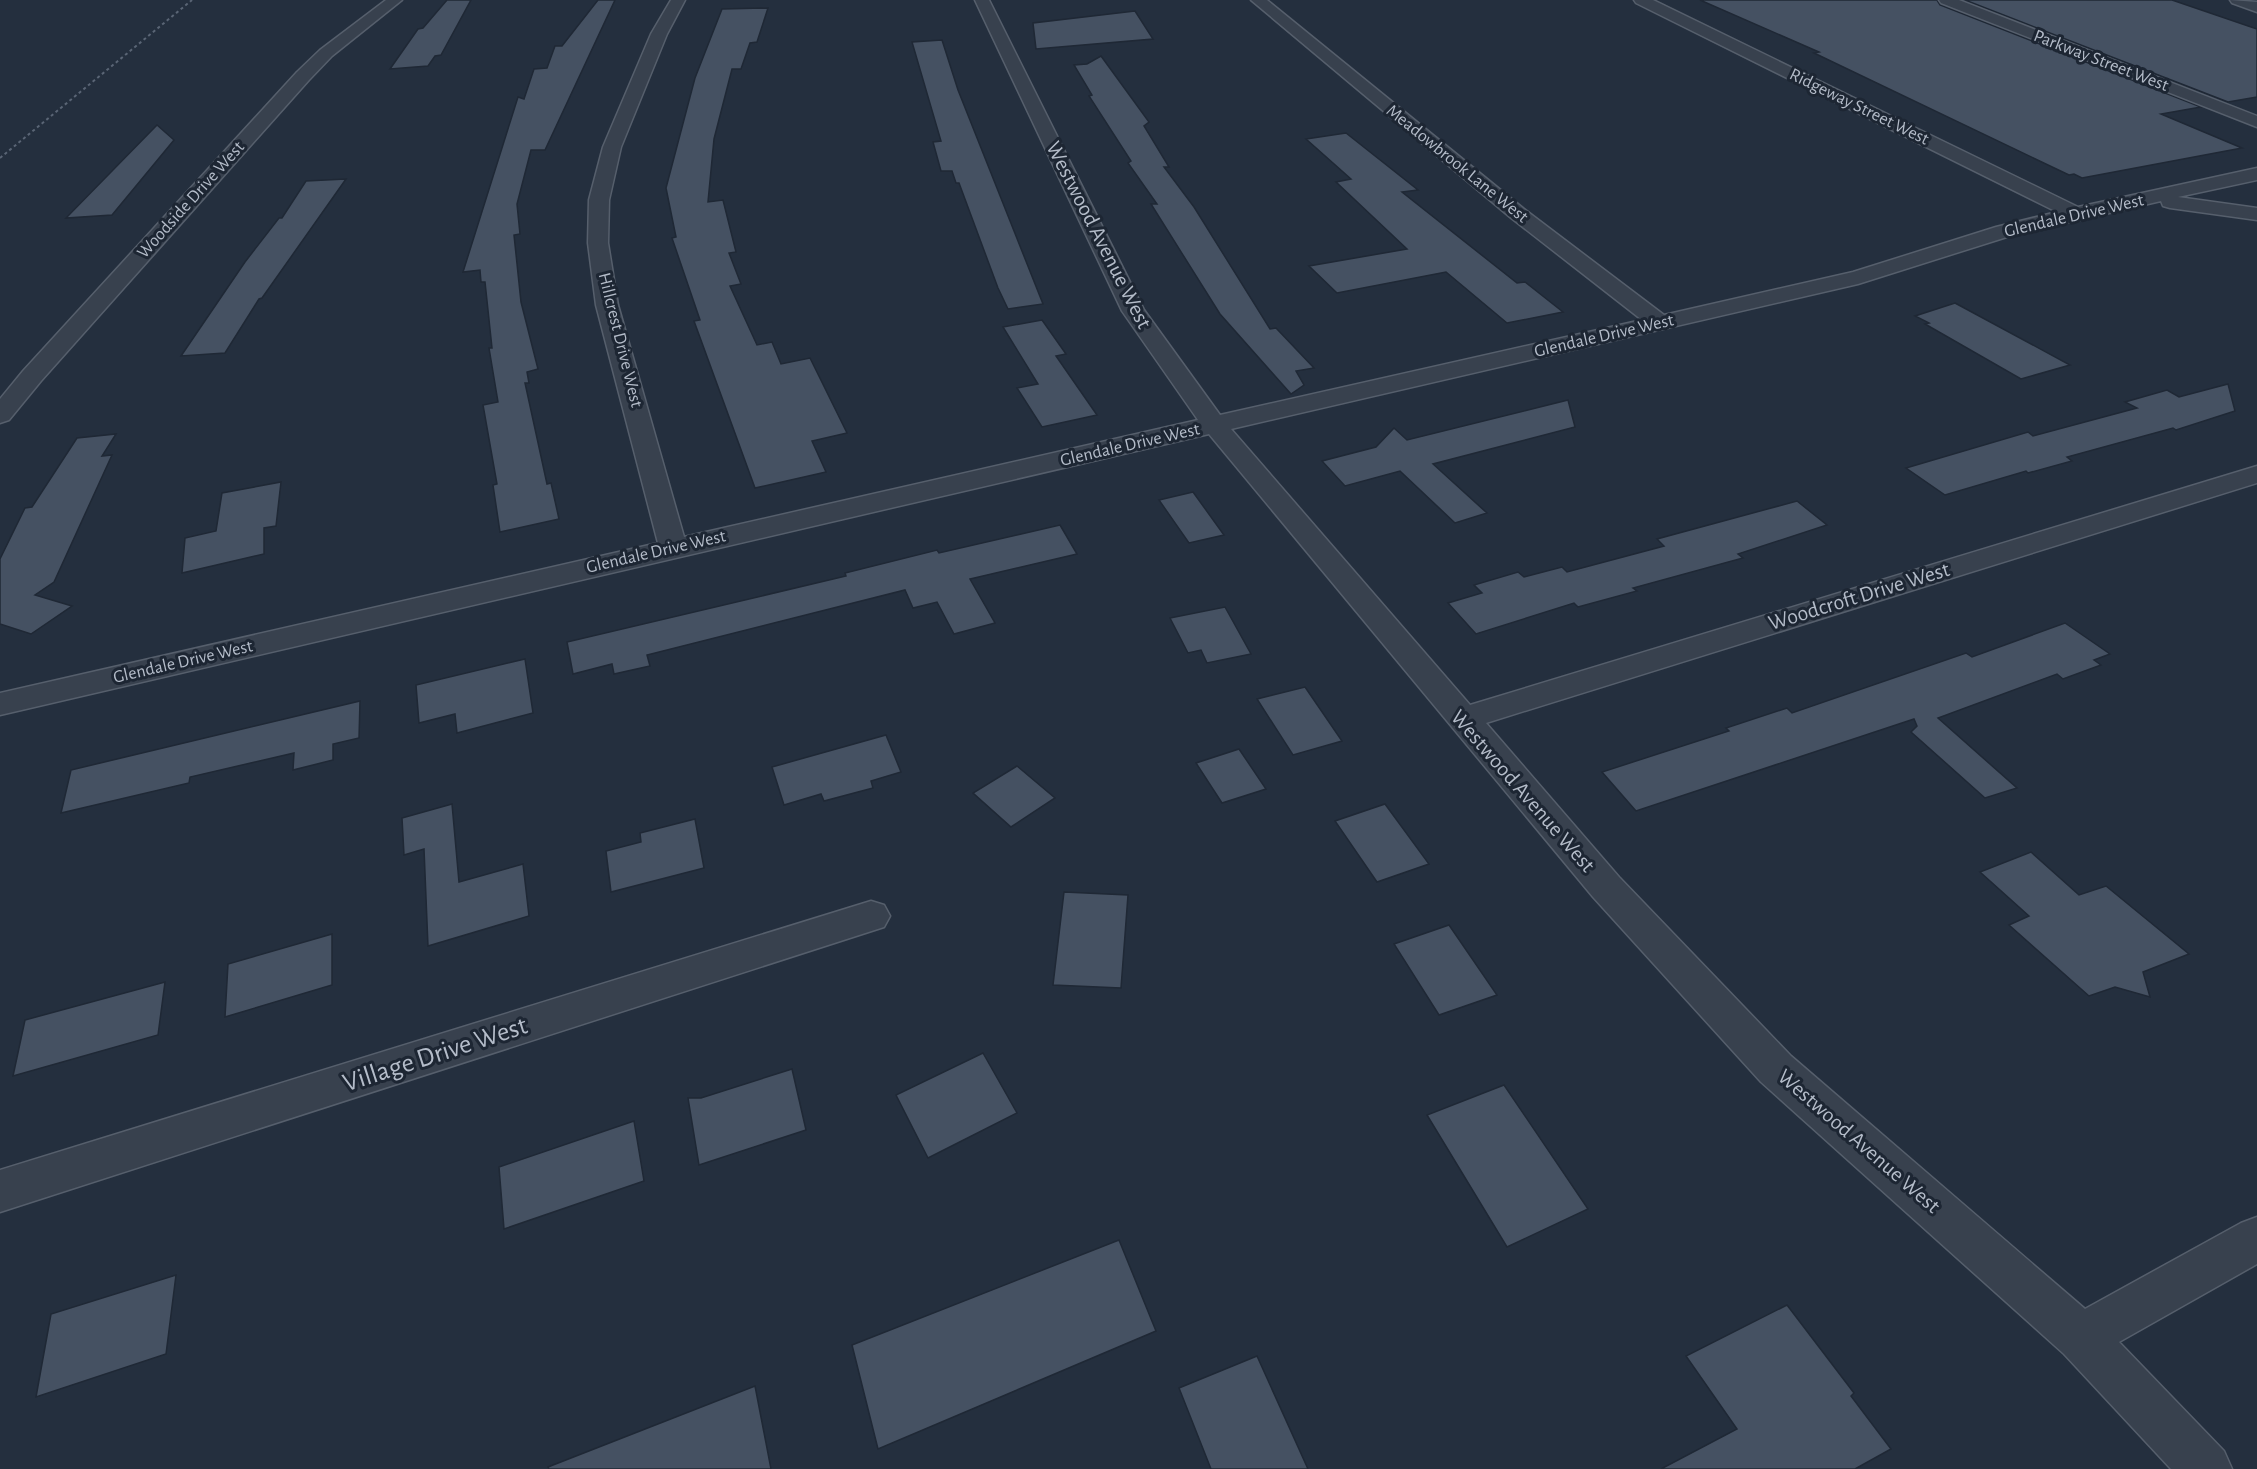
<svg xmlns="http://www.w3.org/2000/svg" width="2257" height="1469" font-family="'Alegreya Sans',sans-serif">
<rect width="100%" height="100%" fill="#242f3e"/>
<g fill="#455162" stroke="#1f2835" stroke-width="1.5">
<path d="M447,0H471L441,55L435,56L428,66L390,69L418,29L423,28Z"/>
<path d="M598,0H615L545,150H531L517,204L520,234L514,235L521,302L538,369L527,372L529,383H525L547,484L551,483L559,519L500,532L493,485L497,484L483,405L498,402L489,348H492L485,282H481L480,270L463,272L518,97L524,99L534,69L547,68L555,46H562Z"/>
<path d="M1700,0H1937L1940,5L2201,107L2161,114L2242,148L2082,178L2074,174L2069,175L1814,53L1819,52Z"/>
<path d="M1965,0H2172L2257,29V97L2228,102Z"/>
<path d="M768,8L757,42L750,43L741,69H732L714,139L708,202L723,200L736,252L729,253L741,284L730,286L757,345L772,342L781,364L810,358L847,433L812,441L826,472L755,488L694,321L700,320L672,238L676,237L666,188L695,78L722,9Z"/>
<path d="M1135,11L1153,39L1036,49L1033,23Z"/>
<path d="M942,40L958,90L1043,304L1008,309L998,288L959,183H956L952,171H941L933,142L941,141L912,42Z"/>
<path d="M1101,56L1149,122L1144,126L1169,167H1164L1194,207L1270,329L1276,328L1314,368L1296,371L1304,385L1291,394L1220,314L1151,204H1157L1128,163L1131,161L1089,96L1092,95L1074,65L1087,64Z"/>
<path d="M157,125L174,140L112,215L66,218Z"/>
<path d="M1346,133L1418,190L1402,192L1517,283L1525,282L1563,312L1507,323L1446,272L1337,293L1309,266L1407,249L1336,182L1351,179L1306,139Z"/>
<path d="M346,179L262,298L259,299L225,353L181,356L245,262L279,218H282L306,181Z"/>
<path d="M1955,303L2070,365L2021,379L1925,324L1929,323L1915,316Z"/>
<path d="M1042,320L1066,354L1056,356L1097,415L1042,427L1017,388L1038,384L1003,327Z"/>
<path d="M2228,384L2235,411L2176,430L2173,428L2067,457L2072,461L2028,473L2026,471L1945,495L1906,468L2028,432L2033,436L2137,408L2125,402L2167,390L2179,397Z"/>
<path d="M1568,400L1575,427L1433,464L1487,513L1455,523L1400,471L1345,486L1322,461L1376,447L1394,428L1407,440Z"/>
<path d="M116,434L102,456L112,455L54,582L35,595L72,606L31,634L0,624V559L25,508L32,507L77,438Z"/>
<path d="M281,482L276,526L264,528V554L182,573L185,538L216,531L222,493Z"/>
<path d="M1193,492L1224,535L1189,543L1159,500Z"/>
<path d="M1797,501L1827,525L1738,554L1743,558L1633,588L1637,591L1578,607L1574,603L1476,634L1448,603L1482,593L1474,585L1518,572L1524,577L1562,567L1567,572L1664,546L1657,539Z"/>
<path d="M1060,525L1077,554L970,579L995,623L954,634L937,602L913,608L905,590L647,655L650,666L614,674L612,664L573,674L567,642L846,576L845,573L937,550L939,553Z"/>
<path d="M1225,607L1251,654L1207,663L1201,650L1188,653L1170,618Z"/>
<path d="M2065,623L2110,654L2094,660L2101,665L2063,679L2057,674L1938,718L2017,788L1985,798L1911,732L1917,726L1914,719L1636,811L1602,772L1729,731L1726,728L1787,708L1792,713L1966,653L1972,657Z"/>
<path d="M525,659L533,713L457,733L455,714L419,723L416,685Z"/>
<path d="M1305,687L1342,741L1293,755L1257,699Z"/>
<path d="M360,701L359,738L333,744V760L293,770L294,753L190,777L189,783L61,813L71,770Z"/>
<path d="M886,735L901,772L871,781L873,788L824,801L821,794L784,805L772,767Z"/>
<path d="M1239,749L1266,789L1222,803L1196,763Z"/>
<path d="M1017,766L1055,798L1011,827L973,793Z"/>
<path d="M452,804L459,882L523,864L529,916L428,946L424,849L404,855L402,818Z"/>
<path d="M1385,804L1429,864L1377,882L1335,821Z"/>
<path d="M695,819L704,868L611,892L606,851L641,842L640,833Z"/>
<path d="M2031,852L2079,895L2106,886L2189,954L2143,972L2150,997L2115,987L2089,996L2009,925L2029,916L1980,872Z"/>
<path d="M1064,892L1128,895L1121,988L1053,985Z"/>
<path d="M1449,925L1497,995L1439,1015L1394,944Z"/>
<path d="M332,934V985L225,1017L228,964Z"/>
<path d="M165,982L158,1035L13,1076L25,1020Z"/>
<path d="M983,1053L1017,1113L928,1158L896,1095Z"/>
<path d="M792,1069L806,1130L699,1165L688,1098H701Z"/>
<path d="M1504,1085L1588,1209L1507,1247L1427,1115Z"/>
<path d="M634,1121L644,1181L504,1229L499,1167Z"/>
<path d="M1119,1240L1156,1331L878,1449L852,1345Z"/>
<path d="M176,1275L166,1354L36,1397L51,1314Z"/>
<path d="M1787,1305L1854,1393L1851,1396L1891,1449L1855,1469H1661L1737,1429L1686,1356Z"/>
<path d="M1257,1356L1308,1469H1211L1179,1388Z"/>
<path d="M755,1386L771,1469H549L548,1467Z"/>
</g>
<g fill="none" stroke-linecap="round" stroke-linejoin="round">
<g stroke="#565f6c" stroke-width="3">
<g id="minor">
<path d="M386,0H402L332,56L309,80L41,381L9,420L0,423V399L23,371L297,72L320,50Z"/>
<path d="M671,0H685L667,34L621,147L609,200L608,243L618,305L684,537L1198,420L1122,311L975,0H989L1144,310L1220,415L1642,320L1510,217L1251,0H1267L1524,209L1664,315L1853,272L1996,227L2057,212L1636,3L1634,0H1653L2078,207L2257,168V180L2178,197L2257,208V220L2170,208L2163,206L2161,201L2010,236L1858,284L1231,429L1470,705L2257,466V483L1486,723L1619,877L1791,1056L2085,1309L2241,1223L2257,1217V1264L2119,1342L2224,1451L2232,1469H2171L2064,1354L1761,1082L1593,897L1209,434L0,715V693L658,543L596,305L588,243L589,200L603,147L651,34Z"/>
<path d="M1939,0H1959L2257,116V127L1941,3Z"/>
<path d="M2230,0L2257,2V12L2232,3Z"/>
<path d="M871,901L884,905L890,916L884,927L0,1212V1170Z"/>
</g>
</g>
<use href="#minor" fill="#38414e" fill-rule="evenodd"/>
<path stroke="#5a6575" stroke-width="2" stroke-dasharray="3 3" stroke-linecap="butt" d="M0,158L192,0"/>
</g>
<g text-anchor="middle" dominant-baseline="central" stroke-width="6" stroke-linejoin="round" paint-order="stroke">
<g font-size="18" fill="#b4bcc9" stroke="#1d2633">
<text transform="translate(2101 61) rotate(21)">Parkway Street West</text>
<text transform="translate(1859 107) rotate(26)">Ridgeway Street West</text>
<text transform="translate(1457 164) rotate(39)">Meadowbrook Lane West</text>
<text transform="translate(191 200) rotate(-48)">Woodside Drive West</text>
<text transform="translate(2074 216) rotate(-13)">Glendale Drive West</text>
<text transform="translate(1604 336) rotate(-13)">Glendale Drive West</text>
<text transform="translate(620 340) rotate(76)">Hillcrest Drive West</text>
<text transform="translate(1130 445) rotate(-13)">Glendale Drive West</text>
<text transform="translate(656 552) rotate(-13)">Glendale Drive West</text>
<text transform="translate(183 662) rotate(-13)">Glendale Drive West</text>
</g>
<g font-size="22" fill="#b4bcc9" stroke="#1d2633">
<text transform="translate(1099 235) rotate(63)">Westwood Avenue West</text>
<text transform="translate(1859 596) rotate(-17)">Woodcroft Drive West</text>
<text transform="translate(1523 791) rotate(49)">Westwood Avenue West</text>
<text transform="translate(1859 1141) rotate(41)">Westwood Avenue West</text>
</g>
<g font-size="27" fill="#b4bcc9" stroke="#1d2633">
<text transform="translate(435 1054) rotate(-18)">Village Drive West</text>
</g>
</g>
</svg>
